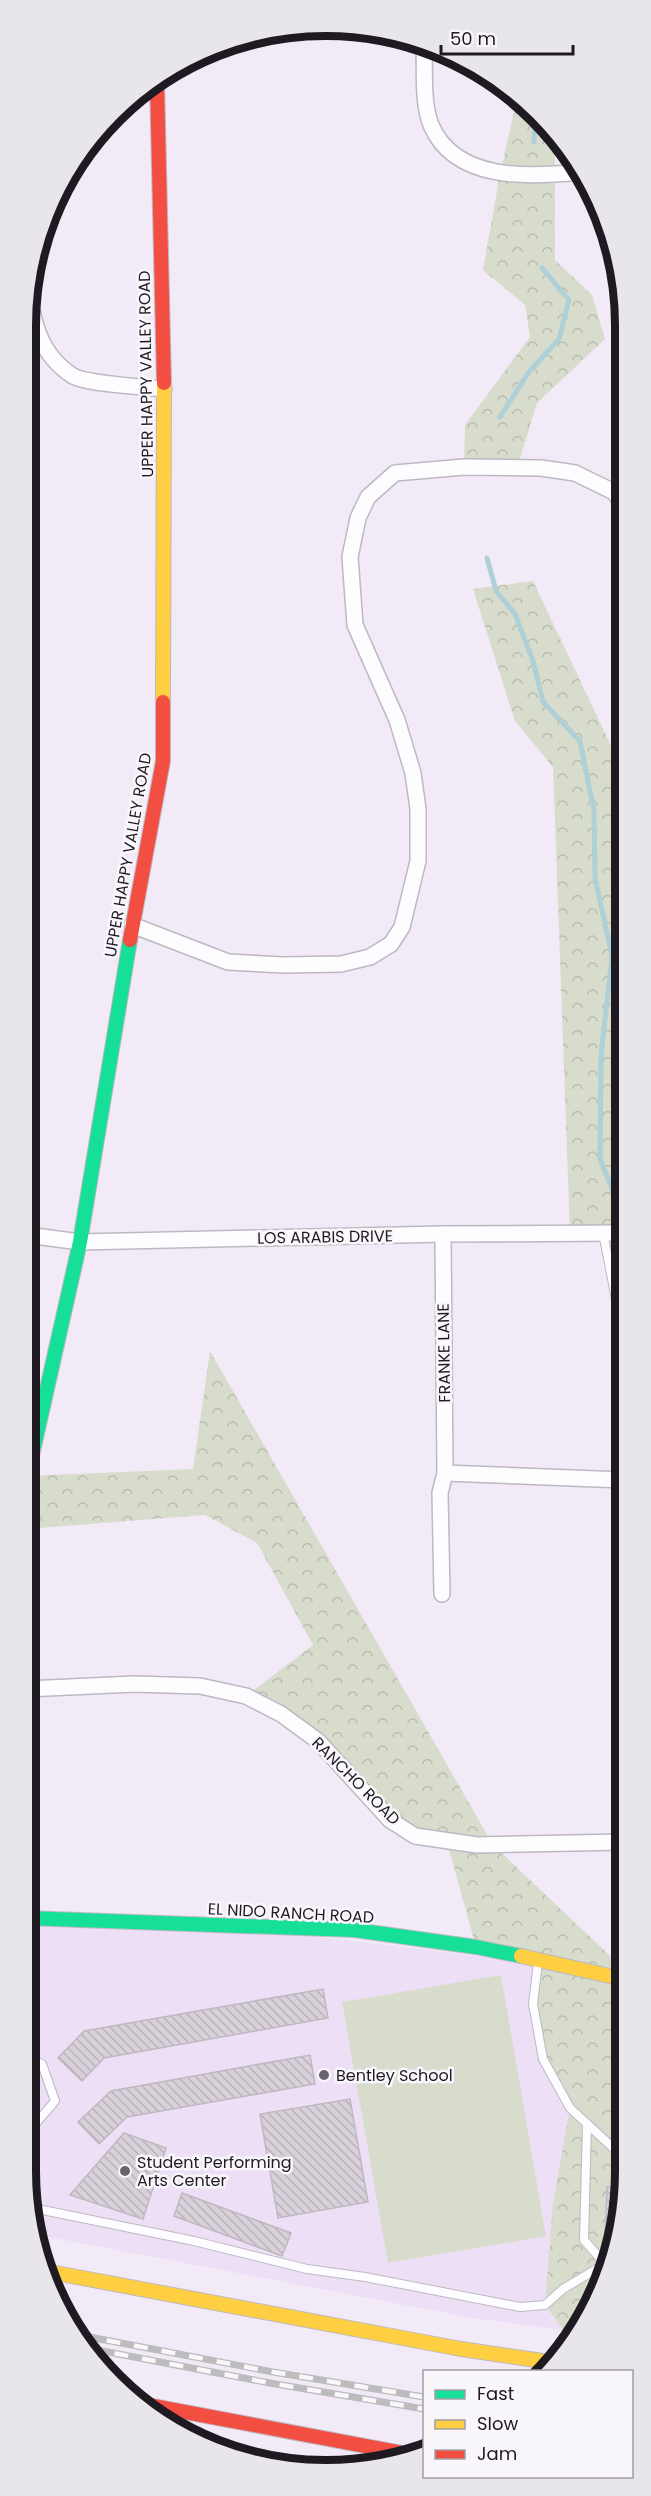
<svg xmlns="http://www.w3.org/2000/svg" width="651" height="2496" font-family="Poppins,sans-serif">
<defs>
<pattern id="forest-crowns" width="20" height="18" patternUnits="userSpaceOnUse" patternTransform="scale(1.5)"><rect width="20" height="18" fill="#d8dccd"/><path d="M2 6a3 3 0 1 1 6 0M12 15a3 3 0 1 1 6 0" fill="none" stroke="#b9bcb0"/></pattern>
<pattern id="building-back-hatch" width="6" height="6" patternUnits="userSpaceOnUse" patternTransform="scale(1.5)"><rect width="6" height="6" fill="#d9d1da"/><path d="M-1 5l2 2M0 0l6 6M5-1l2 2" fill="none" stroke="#bab3bb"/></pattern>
</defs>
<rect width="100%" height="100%" fill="#f2ebf7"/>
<path fill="#ede0f6" d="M26,1918L232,1927L579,1968L623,2210L585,2320L575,2332L473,2318L38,2235L26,2170Z"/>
<path fill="#d8dccd" d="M501,1975L546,2236L388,2263L342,2002Z"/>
<g fill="url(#forest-crowns)">
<path d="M517,99L538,114L555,138V260L592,295L605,339L537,403L517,468L464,467L465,425L530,337L525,305L483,270L500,174Z"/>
<path d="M533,581L623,771V1335L603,1234L570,1233L553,767L515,721L473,589Z"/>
<path d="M210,1351L493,1845L623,1968V2187H607L605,2242L612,2243L585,2320L575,2332L564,2331L545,2305L553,2203L570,2108L543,2059L533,2004L538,1960L476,1947L447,1842L415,1836L318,1741L246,1696L313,1645L257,1543L205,1515L26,1529V1476L193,1469Z"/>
</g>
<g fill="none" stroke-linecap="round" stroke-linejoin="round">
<g stroke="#aed0d6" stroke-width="5">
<path d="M534,142L535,112"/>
<path d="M500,417L528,373L559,339L569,300L542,268"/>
<path d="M487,558L496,591L515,614L533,661L543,702L580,741L594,811L595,878L612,956L601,1056L600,1159L619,1206"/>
</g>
</g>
<g fill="url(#building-back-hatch)" stroke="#bfb8c1" stroke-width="1.5">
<path d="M323,1989L328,2018L104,2058L82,2081L58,2058L84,2031Z"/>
<path d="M310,2055L315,2084L127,2117L99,2144L78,2122L111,2091Z"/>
<path d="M350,2099L368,2202L278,2218L260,2114Z"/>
<path d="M124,2133L166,2148L143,2219L70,2195Z"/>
<path d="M607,2187H623V2210L612,2243L605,2242Z"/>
<path d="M182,2193L291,2233L282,2256L174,2216Z"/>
</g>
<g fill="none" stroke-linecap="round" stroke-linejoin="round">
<g stroke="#beb8c2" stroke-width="10">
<g id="lane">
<path d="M603,1233L623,1335"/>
<path d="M538,1962L533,2004L543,2059L570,2108L623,2157"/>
<path d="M587,2124L584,2240L605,2264"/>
<path d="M26,2135L55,2101L42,2064L26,2057"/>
<path d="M33,2208L194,2241L307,2269L365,2277L520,2307L545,2305L563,2289L605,2264"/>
</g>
</g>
<g stroke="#beb8c2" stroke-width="18">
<g id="street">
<path d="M424,46C425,69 422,103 431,125C455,182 530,177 580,172"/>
<path d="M29,284C31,320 40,355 73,376C87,384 145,387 164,389"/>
<path d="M132,925L228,962L284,965L341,964L370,957L391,944L402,927L418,861V809L413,773L397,720L355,625L350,557L358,518L368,497L395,473L464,467L541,468L575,473L614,492L623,505"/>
<path d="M27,1235L80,1242L443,1234L623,1233"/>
<path d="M445,1473L623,1480"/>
<path d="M442,1594L440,1493L445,1473L443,1234"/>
<path d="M26,1689L134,1684L200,1686L246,1696L281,1714L318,1741L390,1820L415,1836L477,1845L623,1842"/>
</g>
</g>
<g stroke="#beb8c2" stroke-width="16">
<g id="fast">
<path d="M26,1482L80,1242L130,940"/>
<path d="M26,1918L355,1930L476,1947L521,1956"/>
</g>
</g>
<g stroke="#beb8c2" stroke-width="16">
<g id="slow">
<path d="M163,702L164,383"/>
<path d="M521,1956L623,1979"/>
<path d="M45,2271L461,2349L549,2362"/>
</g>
</g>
<g stroke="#beb8c2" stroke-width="16">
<g id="jam">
<path d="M157,81L164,383"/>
<path d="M130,940L163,761V702"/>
<path d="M148,2405L413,2455"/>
</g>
</g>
<use href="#lane" stroke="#fdfcfe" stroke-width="8"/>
<use href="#street" stroke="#fdfcfe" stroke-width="15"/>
<use href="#fast" stroke="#16e098" stroke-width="14"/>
<use href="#slow" stroke="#ffcf43" stroke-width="14"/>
<use href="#jam" stroke="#f24e42" stroke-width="14"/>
<g stroke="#bcbbbe" stroke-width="7">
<g id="rail">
<path d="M79,2335L273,2372L424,2397"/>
<path d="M87,2348L270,2383L424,2409"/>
</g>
</g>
<use href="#rail" stroke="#faf7fc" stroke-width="4.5" stroke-dasharray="14" stroke-linecap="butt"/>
</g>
<g fill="#69636d" stroke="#faf7fc" stroke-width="2">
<circle cx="324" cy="2075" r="6"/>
<circle cx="125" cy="2171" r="6"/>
</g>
<g text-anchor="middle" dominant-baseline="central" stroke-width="5" stroke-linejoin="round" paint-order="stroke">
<g font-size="16" fill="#1f1a22" stroke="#faf7fc">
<text transform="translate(146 374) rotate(-91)">UPPER HAPPY VALLEY ROAD</text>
<text transform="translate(128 855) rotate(-80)">UPPER HAPPY VALLEY ROAD</text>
<text transform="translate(325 1237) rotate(-1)">LOS ARABIS DRIVE</text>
<text transform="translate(444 1353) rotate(-91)">FRANKE LANE</text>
<text transform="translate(356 1781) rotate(45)">RANCHO ROAD</text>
<text transform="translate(291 1913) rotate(3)">EL NIDO RANCH ROAD</text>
</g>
<g font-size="16" fill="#1f1a22" stroke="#faf7fc" text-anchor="start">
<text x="336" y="2075">Bentley School</text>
<text x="137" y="2162">Student Performing<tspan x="137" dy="18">Arts Center</tspan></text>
</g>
</g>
<path d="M0 0H651V2496H0ZM325 36H326A289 289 0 0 1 615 325V2171A289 289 0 0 1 326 2460H325A289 289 0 0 1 36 2171V325A289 289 0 0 1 325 36Z" fill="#e8e5eb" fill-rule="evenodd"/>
<path fill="none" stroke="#1f1a22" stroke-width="8" d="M325 36H326A289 289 0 0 1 615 325V2171A289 289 0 0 1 326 2460H325A289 289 0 0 1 36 2171V325A289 289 0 0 1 325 36Z"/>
<rect x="423" y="2370" width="210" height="108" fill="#faf7fc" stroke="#a29fa5" stroke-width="1.5"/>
<rect x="435" y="2390" width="30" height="9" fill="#16e098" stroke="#a29fa5" stroke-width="1.5"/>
<text x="477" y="2400" font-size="18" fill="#1f1a22">Fast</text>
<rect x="435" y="2420" width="30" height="9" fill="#ffcf43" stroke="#a29fa5" stroke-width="1.5"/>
<text x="477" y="2430" font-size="18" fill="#1f1a22">Slow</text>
<rect x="435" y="2450" width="30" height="9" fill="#f24e42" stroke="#a29fa5" stroke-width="1.5"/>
<text x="477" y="2460" font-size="18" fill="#1f1a22">Jam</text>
<path d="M441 45v9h132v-9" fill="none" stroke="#1f1a22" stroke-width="3"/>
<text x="450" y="45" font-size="18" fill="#1f1a22" stroke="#faf7fc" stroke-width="4.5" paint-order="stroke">50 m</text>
</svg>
